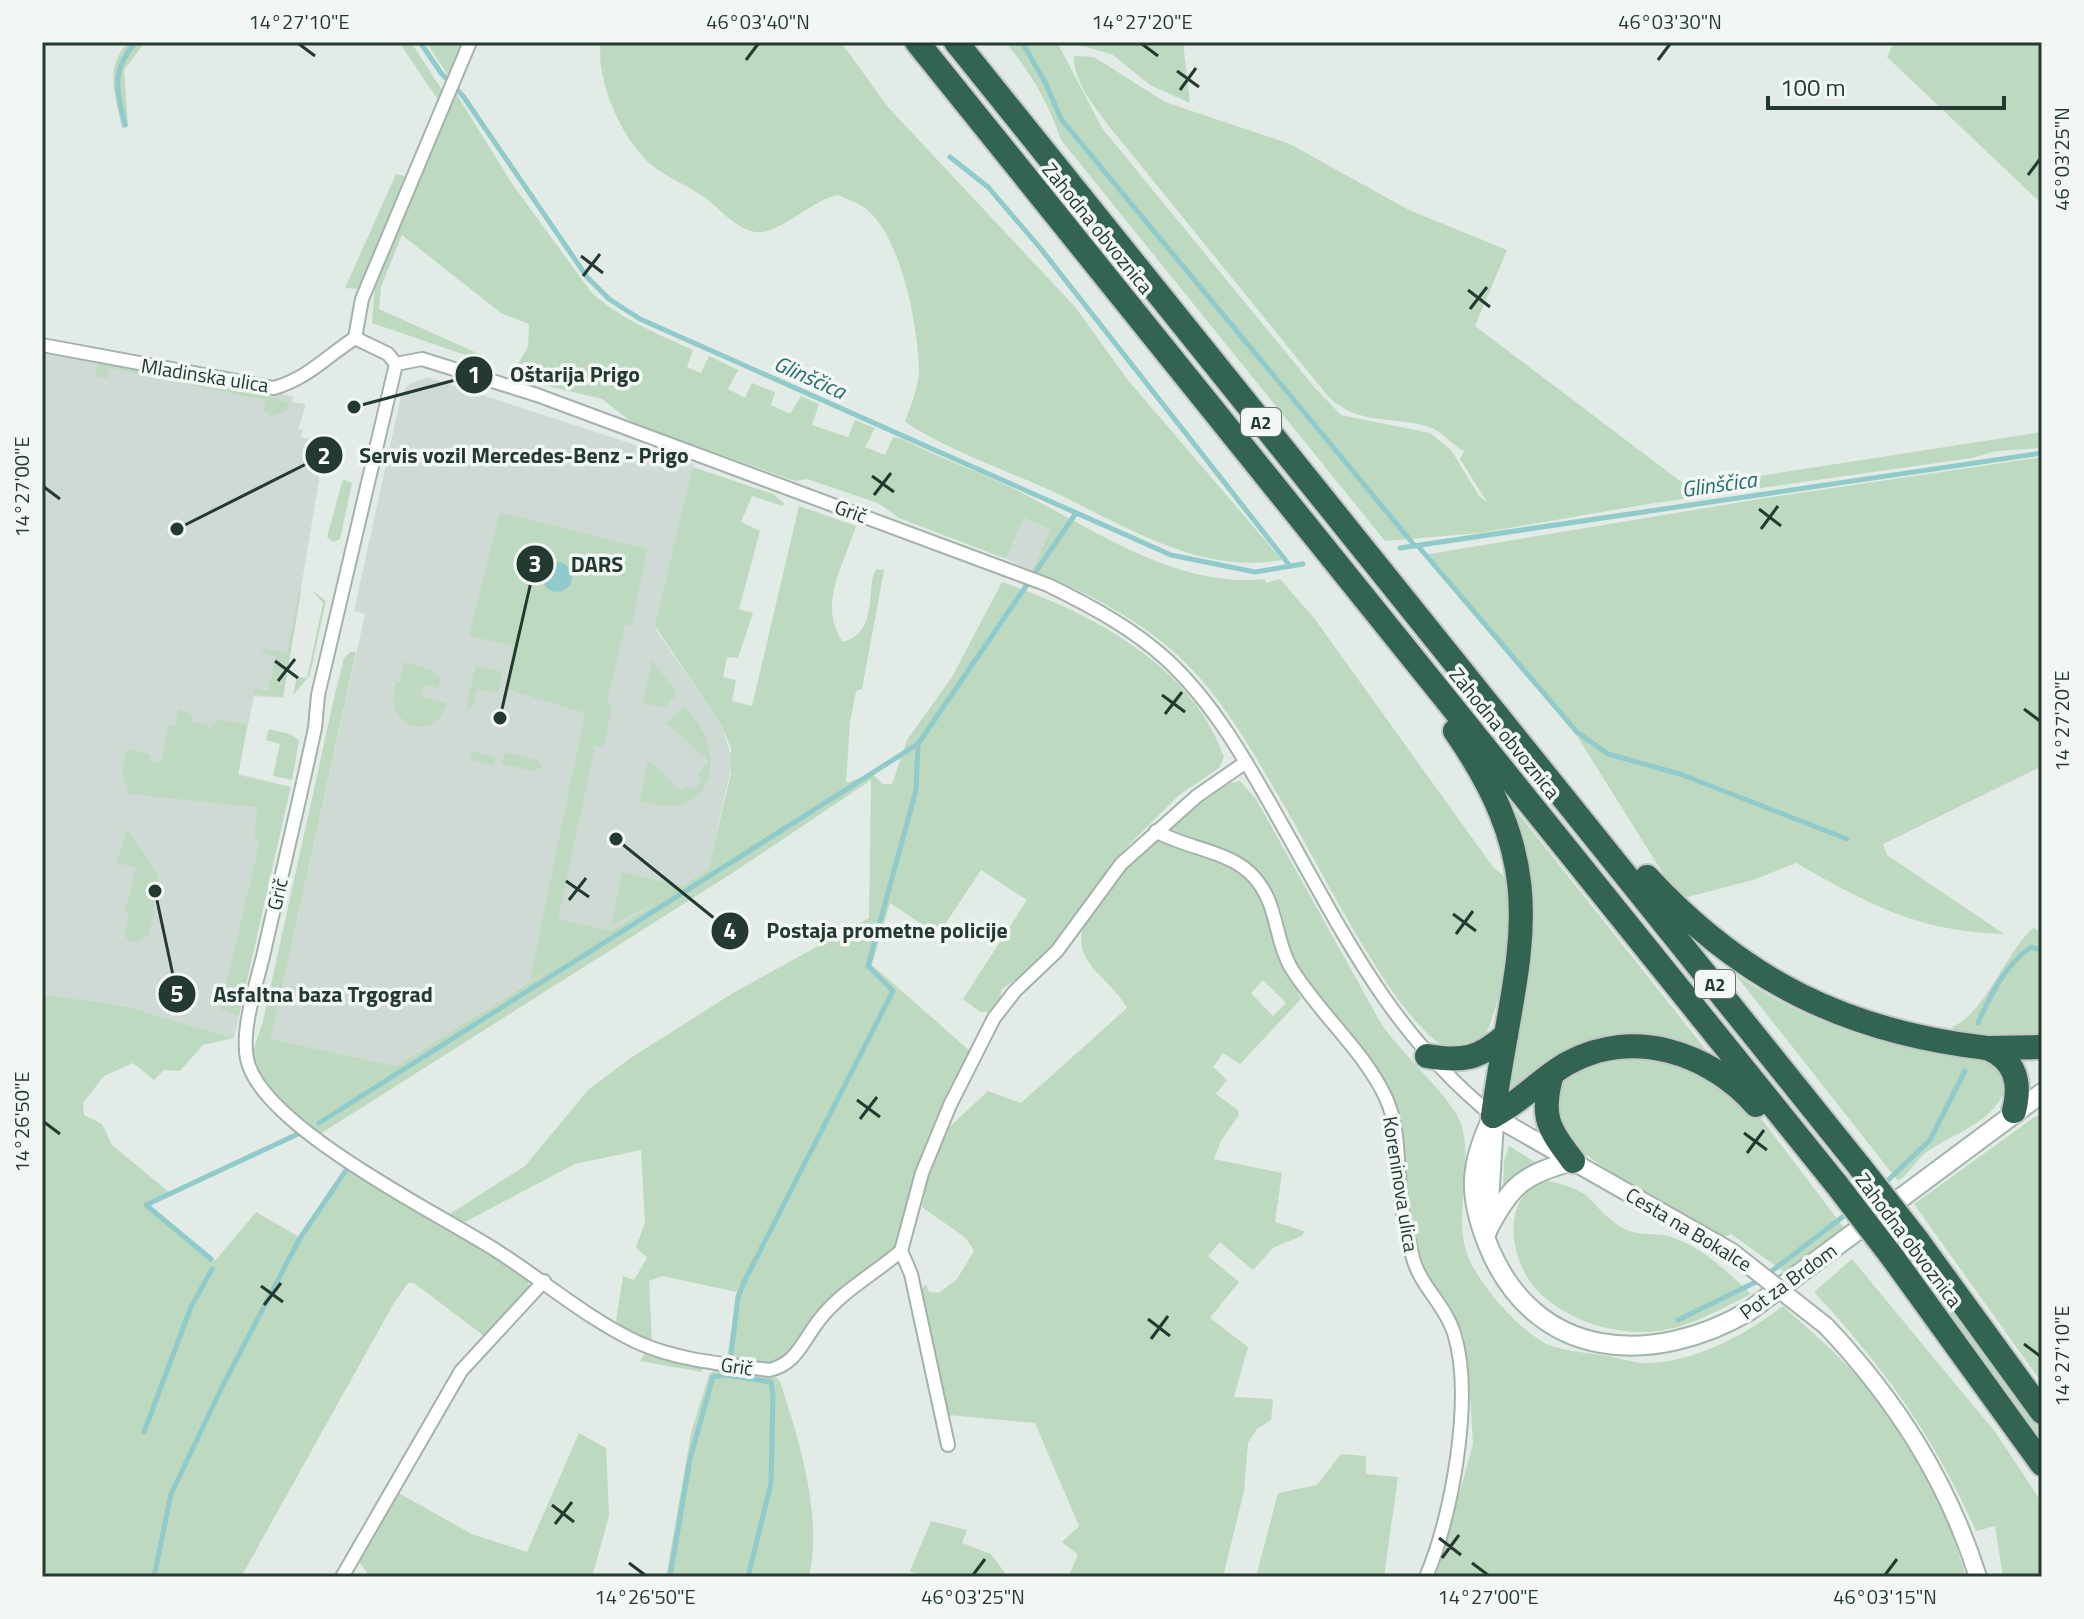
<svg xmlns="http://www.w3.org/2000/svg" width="2084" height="1619" font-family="'Titillium Web',sans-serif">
<rect width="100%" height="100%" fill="#e2ebe5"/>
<g fill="#d0dad4">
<path d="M42,351L293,396L292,402L306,404L298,429L303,430L301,437L325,443L283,698L254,696L238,774L291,787L234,1038L125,1006L42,994Z"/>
<path d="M427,377L694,464L656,630L720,723L733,760L708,870L396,1066L271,1039L365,614L354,611L401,396L408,385Z"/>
<path d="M1024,518L1050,529L1032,571L1006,559Z"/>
</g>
<g fill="#bddac0" fill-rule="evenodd">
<path d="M129,42H145L124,70L128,126L122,128C116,97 103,67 129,42Z"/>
<path d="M399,42H411L442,90L438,100Z"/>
<path d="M426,42H462L448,75Z"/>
<path d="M601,42H841L887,106L1076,308L1127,379L1282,560C1197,576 1118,521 1045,488C998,467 948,450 905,422C911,405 919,386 919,369C918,326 901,235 865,208C857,202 846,199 838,195C811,200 778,236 755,232C735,228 719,208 704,197C686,184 662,176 646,160C620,134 595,78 601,42Z"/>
<path d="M1005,42H1057L1102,128L1315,388L1341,415L1430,433L1451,450L1479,496L1487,502L1460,459L1464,451C1453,446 1444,433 1434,429C1396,414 1358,428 1327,395L1108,125C1094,105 1073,81 1074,56L1094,57L1165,102L1290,144L1409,210L1507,250L1475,326L1688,487L2042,432V448L1997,451L1972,458L1648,504L1480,533L1385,541L1061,140C1048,102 1031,72 1005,42Z"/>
<path d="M1070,42H1183L1190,103L1150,85L1113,55Z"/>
<path d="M1894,42H2035L2042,51V204L1887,57Z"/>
<path d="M455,92L513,185L591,292C620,319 658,334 693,350L687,367L701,373L709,356L738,370L728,389L745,398L752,383L775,392L771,405L790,414L801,396L819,404L812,425L848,437L855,420L875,428L865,447L885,455L893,437L902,439C939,458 978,471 1014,489C1091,527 1175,589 1265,579L1266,583L1280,579L1314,618L1493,867L1512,883C1510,935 1506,993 1483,1040C1471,1046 1463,1052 1449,1048C1401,1032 1317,862 1289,814C1262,768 1235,718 1199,677C1156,628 1092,593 1032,571L1050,529L1024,518L1006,559L899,518L878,503L807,479L795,481L633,423L602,399L510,377L528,347L529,324L501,313L402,235L381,287L379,309L488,358L486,362L372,323L375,282Z"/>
<path d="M396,174L405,176L359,289L345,288Z"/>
<path d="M98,362L268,396L290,403L285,412L272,416L264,411L265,400L109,368L107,378L95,376Z"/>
<path d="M2042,457V766L1883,844L1887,855L2004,934C1916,931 1871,905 1796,863L1753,880L1684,898L1664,875L1577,736L1423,555L1766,498Z"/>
<path d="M693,467L773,494L784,503L783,506L752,496L741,522L760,531L739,609L753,613L738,658L727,657L723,677L736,680L732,701L752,706L799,506L856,526C844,564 817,606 843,642C874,633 868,602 873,576L876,569L884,570L862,689L856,691L850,722L846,783L872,774L883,784H892L907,740L952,677L1002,582C1088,612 1192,664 1224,757L1219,768L1179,795L1126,848L1051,946L1032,967L1001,990L1000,1002L992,1012H980L963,999L1027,900L981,870L938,935L890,903L872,965L970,1051L893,1250L790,1355L774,1364L757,1365L727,1358L737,1292L662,1276L649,1281L652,1343L622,1329L616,1321L623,1276L634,1280L647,1258L636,1247L645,1223L641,1150L575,1164L463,1223L448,1215L525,1166L588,1090L629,1059L733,993L869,918L871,780L734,872L320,1134C292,1111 263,1090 252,1054L263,1021L334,698L344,658L350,652H356L351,675L271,1039L396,1066L567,959L530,981L585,713L506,689L513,646L469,636L500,512L647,549L632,626L625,625L607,702L612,705L604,747L595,746L558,919L611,931L660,900L611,926L622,872L682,886L708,870L731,774V748L720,723L655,626Z"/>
<path d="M343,479L352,483L340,539L333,542L327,537Z"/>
<path d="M312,590L326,601L310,675L293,695L297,677L307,678L323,603Z"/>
<path d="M299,591H301L283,697L253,694L254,688L268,691L276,657L262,653L264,649L287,653Z"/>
<path d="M652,660L674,689L675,699L671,698L666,708L643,703Z"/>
<path d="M404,662L431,670L440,679L439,688L424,685L421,697L447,703C442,723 428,730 409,725C393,714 391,700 396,682H400Z"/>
<path d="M476,666L503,672L498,693L477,689L472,709L466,708Z"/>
<path d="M684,707C713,730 727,794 678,805C666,808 652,804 640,801L648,760L682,791L687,786L694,789L702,781L698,774L709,762L667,723Z"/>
<path d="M178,709L191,714L193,722L208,724V730L219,719L247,725L238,775L290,787L239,1016L220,1009L260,842L254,840L257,807L128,794L122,771L127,749L150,754L149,760L161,763L169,725L175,726Z"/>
<path d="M269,729L290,734L299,740L292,780L273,776L280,744L266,740Z"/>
<path d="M472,751L496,757L493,766L470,760Z"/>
<path d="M505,752L538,760L542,767L534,771L501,764Z"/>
<path d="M1240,781L1256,799L1382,1025C1400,1052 1454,1100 1461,1124C1474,1164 1454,1210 1466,1251C1475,1281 1521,1333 1549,1345C1567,1352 1591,1353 1609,1356C1622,1359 1638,1364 1651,1363C1699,1360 1745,1335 1783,1306C1807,1328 1833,1350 1855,1374C1906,1429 1946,1505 1966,1577H1436L1473,1444L1468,1362L1463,1334L1429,1278L1416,1243L1392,1097L1324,1010L1292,958L1281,910L1266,883L1251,868L1173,834L1170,824C1190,807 1213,785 1240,781Z"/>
<path d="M1511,809L1517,812L1710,1055L1652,1041L1504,1095C1517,1032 1540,963 1533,899C1531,869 1511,837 1511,809Z"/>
<path d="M127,829L159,876L149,934L139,943L129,941L124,934L129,914L125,912L136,868L117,863Z"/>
<path d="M1158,840L1221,862L1249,878L1276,929L1283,964L1301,999L1240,1064L1223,1053L1213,1067L1227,1080L1216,1094L1238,1110L1239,1115L1221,1141L1214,1159L1282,1173L1275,1222L1304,1231L1302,1236L1274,1247L1253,1270L1220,1242L1208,1256L1239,1282L1210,1318L1248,1347L1234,1397L1273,1399L1271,1420L1257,1429L1248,1443L1244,1491L1223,1577H1068L1078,1555L1062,1542L1079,1526L1035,1423L949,1415L918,1292L926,1284L929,1292L939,1293L957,1279L974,1251L966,1238L922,1207L930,1164L943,1133L988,1091L1021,1103L1127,1008C1116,987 1094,975 1084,954C1068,916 1129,858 1158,840ZM1263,980L1286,1003L1273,1016L1251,993Z"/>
<path d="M2033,928L2042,932V1039L1962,1038L1952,1027C1984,1015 2006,952 2033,928Z"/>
<path d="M1735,974C1784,1008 1842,1032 1900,1046C1925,1052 1954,1052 1979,1059C1993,1063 1999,1073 2006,1084C2000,1120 1954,1133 1928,1151C1916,1159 1911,1172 1898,1181Z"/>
<path d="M42,994L125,1006L234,1038L203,1045L180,1071L164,1070L154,1080L133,1063L104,1076L83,1103L84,1115L102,1124L112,1145L170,1193L150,1206L215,1261L256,1212L301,1238L351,1168L528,1276L529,1290L484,1336L414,1283H408L394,1303L241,1577H42Z"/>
<path d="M1627,1054L1689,1064L1757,1113L1844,1228L1787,1274L1731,1234L1724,1237C1684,1213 1574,1161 1556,1122C1551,1112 1555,1097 1556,1086L1572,1069Z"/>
<path d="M2036,1116H2042V1383L1914,1204Z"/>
<path d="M1509,1146L1538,1164L1518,1174L1503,1190L1504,1161Z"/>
<path d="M1547,1181C1598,1190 1587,1206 1623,1228C1638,1237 1656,1232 1671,1237C1704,1248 1726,1271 1751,1294C1719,1310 1683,1331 1647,1332C1610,1333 1572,1321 1544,1297C1510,1269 1496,1195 1547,1181Z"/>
<path d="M1909,1246L2042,1431V1444L1902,1251Z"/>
<path d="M1852,1259L1996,1433L2042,1503V1577H2003L1995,1526L1976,1531C1936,1440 1882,1364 1814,1292Z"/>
<path d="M645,1353L703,1365L702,1372L640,1361Z"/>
<path d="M716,1368L774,1376L780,1381C799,1441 823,1514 809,1577H666L691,1433L709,1375Z"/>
<path d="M579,1433L606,1448L609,1516L592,1577H370L357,1559L395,1491L472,1534L527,1552Z"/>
<path d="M1341,1454L1366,1456V1474L1398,1477L1384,1577H1256L1278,1493L1317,1485Z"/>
<path d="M931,1521L967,1530L962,1543L991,1554L1008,1577H926L910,1571Z"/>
</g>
<circle fill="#90caca" cx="557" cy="577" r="15"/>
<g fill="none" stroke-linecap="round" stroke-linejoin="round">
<g stroke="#90caca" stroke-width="5">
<path d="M420,42L441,73L463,96L587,277L609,299L640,319L1171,555L1255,572L1303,564"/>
<path d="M1022,42L1046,84L1061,119L1415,546"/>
<path d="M125,125C117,89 110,71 136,42"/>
<path d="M950,157L988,187L1041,249L1290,566"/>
<path d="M1418,546L1577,732L1608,754L1680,774L1847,839"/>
<path d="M1400,548L2042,453"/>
<path d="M1978,1023C1990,996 2005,965 2031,947L2042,950"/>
<path d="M319,1123L918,744"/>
<path d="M1882,1186L1930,1140L1965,1071"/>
<path d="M211,1259L146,1205L300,1133"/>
<path d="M1768,1274L1849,1212"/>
<path d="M1678,1320L1760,1280"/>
<path d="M731,1356L738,1297L744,1282L893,991L868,966L916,790L918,744L1076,513"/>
<path d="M728,1371L726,1375L771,1382L773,1396L771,1483L748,1577"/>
<path d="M144,1432L191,1307L212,1269"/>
<path d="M154,1577L171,1494L223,1385L300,1238L347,1169"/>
<path d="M670,1577L690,1459L713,1377L726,1375"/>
</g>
<g stroke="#a5b2ab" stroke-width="16">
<g id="minor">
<path d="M355,338L388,354L396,364L318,695L315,728C299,803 281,877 264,952C257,983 241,1027 247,1059C261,1127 440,1214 497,1251C544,1281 589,1320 639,1343C680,1361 725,1364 769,1370C797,1364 803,1340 820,1319C842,1291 874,1274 901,1251"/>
<path d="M355,338L362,299L470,42"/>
<path d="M42,345L274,388C308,378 326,357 355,338"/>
<path d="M396,364L422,359L537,395L1048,585C1089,605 1132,628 1166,659C1215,704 1249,766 1281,823C1345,936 1390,1032 1493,1116"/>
<path d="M1156,831C1184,848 1226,850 1250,873C1279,901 1273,935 1290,966C1318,1013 1363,1049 1386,1098C1400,1129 1397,1167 1401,1200C1403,1218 1408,1236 1412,1254C1418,1284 1445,1304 1454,1333C1474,1396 1452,1517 1426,1577"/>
<path d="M948,1445L911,1274L901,1251L922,1173L950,1105L994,1018L1015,991L1057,951L1121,864L1197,796L1246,762"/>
<path d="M342,1577L461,1371L544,1281"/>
</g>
</g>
<g stroke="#a5b2ab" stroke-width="20">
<g id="tertiary">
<path d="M1493,1116L1732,1252"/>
<path d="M1826,1326C1896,1400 1947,1480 1978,1577"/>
</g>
</g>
<g stroke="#a2b5ab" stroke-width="22">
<g id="secondary">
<path d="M1493,1116C1469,1165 1468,1196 1488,1245C1535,1362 1653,1367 1749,1311L2042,1093"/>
<path d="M1488,1229C1511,1184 1525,1174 1573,1161"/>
<path d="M1487,1232L1494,1122"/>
</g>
</g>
<g stroke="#c2c8c5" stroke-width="28">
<g id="motorway">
<path d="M917,42L1837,1185"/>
<path d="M956,42L1860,1167"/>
<path d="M1455,731C1559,880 1514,956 1493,1116"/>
<path d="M1647,877C1743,981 1847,1032 1987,1048C2016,1060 2021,1083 2014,1111"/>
<path d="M1987,1048L2042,1047"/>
<path d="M1427,1056C1462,1062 1479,1059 1506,1035"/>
<path d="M1552,1074C1540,1116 1548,1128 1573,1161"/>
<path d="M1493,1116C1521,1102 1541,1078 1568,1063C1633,1027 1710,1053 1756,1105"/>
<path d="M1917,1240L2042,1412"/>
<path d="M1893,1258L2042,1464"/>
</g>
</g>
<use href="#minor" stroke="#fff" stroke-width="12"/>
<use href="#tertiary" stroke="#fff" stroke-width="16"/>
<use href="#secondary" stroke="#fff" stroke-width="18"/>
<use href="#motorway" stroke="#336351" stroke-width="24"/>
<g stroke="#a5b2ab" stroke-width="20" stroke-linecap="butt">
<path id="tertiary-bridge" d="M1732,1252L1826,1326"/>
</g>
<g stroke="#c2c8c5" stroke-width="28" stroke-linecap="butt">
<g id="motorway-bridge">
<path d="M1860,1167L1917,1240"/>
<path d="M1837,1185L1893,1258"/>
</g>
</g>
<use href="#tertiary-bridge" stroke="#fff" stroke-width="16"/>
<use href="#motorway-bridge" stroke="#336351" stroke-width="24"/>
</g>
<path fill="none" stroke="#243a30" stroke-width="3" d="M299,44L315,56M1142,44L1158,56M746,60L758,44M1658,60L1670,44M1177,71L1199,87M1180,90L1196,68M2028,175L2040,159M581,256L603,273M583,276L600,254M1468,290L1490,307M1470,309L1487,287M872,476L894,492M44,487L60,499M874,495L891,473M1759,509L1781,526M1761,529L1778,506M275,661L298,678M278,681L295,659M1162,695L1185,712M2024,709L2040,721M1165,714L1182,692M566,881L589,897M569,900L586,878M1453,914L1476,931M1456,934L1473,911M857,1100L880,1117M860,1119L877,1097M44,1122L60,1134M1744,1133L1767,1150M1747,1153L1764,1130M261,1286L283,1302M264,1305L281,1283M1148,1319L1170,1336M1151,1339L1168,1316M2024,1344L2040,1356M552,1505L574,1522M555,1524L572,1502M1439,1538L1461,1555M1442,1558L1459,1535M629,1563L645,1575M1472,1563L1488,1575M973,1575L985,1559M1885,1575L1897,1559"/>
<g text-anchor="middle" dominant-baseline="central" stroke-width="7" stroke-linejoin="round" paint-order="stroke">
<g fill="#f2f7f4" stroke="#62736b" stroke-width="2">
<rect x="1241" y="408" width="40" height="28" rx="6"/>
<rect x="1695" y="970" width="40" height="28" rx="6"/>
</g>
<g font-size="18" font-weight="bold" fill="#243a30">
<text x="1261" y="422">A2</text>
<text x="1715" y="984">A2</text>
</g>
<g font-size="20" fill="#243a30" stroke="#f2f7f4">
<text transform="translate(1098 228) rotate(51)">Zahodna obvoznica</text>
<text transform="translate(205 375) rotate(9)">Mladinska ulica</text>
<text transform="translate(851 511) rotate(20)">Grič</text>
<text transform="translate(1505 733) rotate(51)">Zahodna obvoznica</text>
<text transform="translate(277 894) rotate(-77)">Grič</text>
<text transform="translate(1401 1184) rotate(81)">Koreninova ulica</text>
<text transform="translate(1689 1229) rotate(31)">Cesta na Bokalce</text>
<text transform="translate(1909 1240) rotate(53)">Zahodna obvoznica</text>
<text transform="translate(1788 1281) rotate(-36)">Pot za Brdom</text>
<text transform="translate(737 1366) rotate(8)">Grič</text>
</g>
<g font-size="22" font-style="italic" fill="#246e6f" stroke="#f2f7f4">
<text transform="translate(810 377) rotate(24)">Glinščica</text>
<text transform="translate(1719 484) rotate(-8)">Glinščica</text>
</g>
</g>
<path fill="none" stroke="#243a30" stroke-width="3" d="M354 407L474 375M177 529L324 455M500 718L535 564M616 839L730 931M155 891L177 994"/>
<g fill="#243a30" stroke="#f2f7f4" stroke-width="3">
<circle cx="354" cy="407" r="8"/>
<circle cx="177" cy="529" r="8"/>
<circle cx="500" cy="718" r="8"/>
<circle cx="616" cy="839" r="8"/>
<circle cx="155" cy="891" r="8"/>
<circle cx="474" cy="375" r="20"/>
<circle cx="324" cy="455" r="20"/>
<circle cx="535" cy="564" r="20"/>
<circle cx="730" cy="931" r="20"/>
<circle cx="177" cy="994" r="20"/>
</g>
<g font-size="24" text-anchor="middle" font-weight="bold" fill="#fff">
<text x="474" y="383">1</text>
<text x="324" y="464">2</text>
<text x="535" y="572">3</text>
<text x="730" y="939">4</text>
<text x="177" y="1002">5</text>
</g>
<g font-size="22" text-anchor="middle" font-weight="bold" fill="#243a30" stroke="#f2f7f4" stroke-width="7" stroke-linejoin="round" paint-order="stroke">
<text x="575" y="382">Oštarija Prigo</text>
<text x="524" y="463">Servis vozil Mercedes-Benz - Prigo</text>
<text x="597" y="572">DARS</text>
<text x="887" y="938">Postaja prometne policije</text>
<text x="323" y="1002">Asfaltna baza Trgograd</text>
</g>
<rect width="2084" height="1619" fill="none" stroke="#f2f7f4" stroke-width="88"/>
<path d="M1768 96v12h236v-12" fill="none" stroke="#243a30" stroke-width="4"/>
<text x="1780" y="96" font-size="24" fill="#243a30" stroke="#f2f7f4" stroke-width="6" paint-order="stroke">100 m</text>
<rect x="44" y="44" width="1996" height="1531" fill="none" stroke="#243a30" stroke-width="3"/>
<g font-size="20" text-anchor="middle" fill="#243a30">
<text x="299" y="29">14°27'10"E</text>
<text x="758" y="29">46°03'40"N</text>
<text x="1142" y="29">14°27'20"E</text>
<text x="1670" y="29">46°03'30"N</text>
<text transform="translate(2062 159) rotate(-90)" y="7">46°03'25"N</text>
<text transform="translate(22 487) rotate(-90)" y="7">14°27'00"E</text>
<text transform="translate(2062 721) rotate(-90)" y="7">14°27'20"E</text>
<text transform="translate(22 1122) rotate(-90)" y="7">14°26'50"E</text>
<text transform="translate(2062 1356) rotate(-90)" y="7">14°27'10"E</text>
<text x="645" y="1604">14°26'50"E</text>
<text x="973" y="1604">46°03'25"N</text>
<text x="1488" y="1604">14°27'00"E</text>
<text x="1885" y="1604">46°03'15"N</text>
</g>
</svg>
